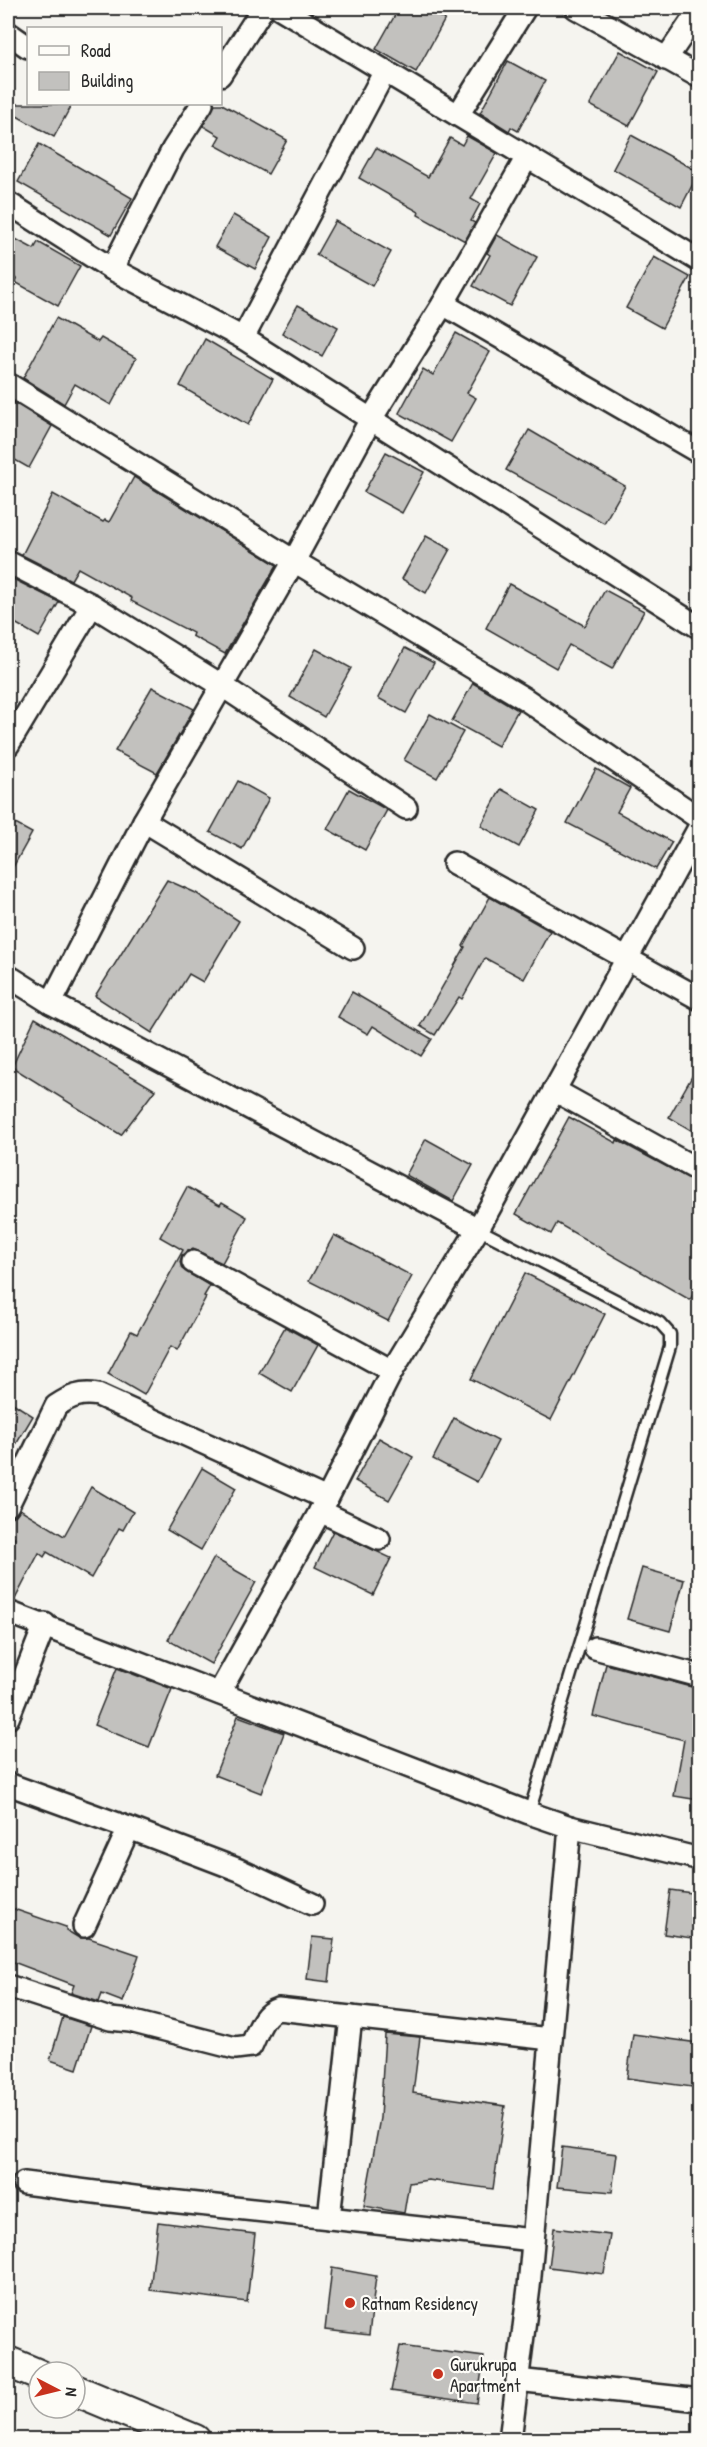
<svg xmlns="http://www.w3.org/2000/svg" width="707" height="2447" font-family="'Patrick Hand',sans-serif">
<rect width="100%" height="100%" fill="#f5f4ef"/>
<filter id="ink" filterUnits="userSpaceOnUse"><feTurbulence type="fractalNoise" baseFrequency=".0167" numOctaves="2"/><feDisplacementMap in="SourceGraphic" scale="12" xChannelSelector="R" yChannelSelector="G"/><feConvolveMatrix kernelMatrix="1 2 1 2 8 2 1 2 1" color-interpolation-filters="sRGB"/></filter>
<g filter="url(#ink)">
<g fill="#c2c1be" stroke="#2b2b2b" stroke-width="1.5">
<path d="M399,8H424L445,19L416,72L376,49Z"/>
<path d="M620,51L658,72L629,126L590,105Z"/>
<path d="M508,61L545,81L518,131L511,127L509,131L480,113Z"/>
<path d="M8,104H72L54,137L8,111Z"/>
<path d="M215,104H222L287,140L268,174L215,145L220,136L203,126Z"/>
<path d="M631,135L699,172L681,207L613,169Z"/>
<path d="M467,136L497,153L471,199L480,204L471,221L475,223L465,241L418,215L419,212L359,178L376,148L428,177L450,138L462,145Z"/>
<path d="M39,144L132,198L111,235L18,182Z"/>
<path d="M233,215L272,237L255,269L215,247Z"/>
<path d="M335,221L391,252L372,286L316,255Z"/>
<path d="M8,235L34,249L38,242L80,266L58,306L15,282L17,279L8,274Z"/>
<path d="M497,235L537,257L510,306L473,286L490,255L487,253Z"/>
<path d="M654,257L690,277L662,328L626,308Z"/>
<path d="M298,305L338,327L322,356L282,333Z"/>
<path d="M56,318L98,342L101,338L136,358L111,405L75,384L64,404L23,378Z"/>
<path d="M456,333L490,352L467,393L476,398L451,442L399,413L423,369L433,375Z"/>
<path d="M205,339L273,379L248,425L180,386Z"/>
<path d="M8,399L52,426L29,468L8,456Z"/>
<path d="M529,430L625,486L604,523L506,470Z"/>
<path d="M386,452L424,472L402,513L364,492Z"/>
<path d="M134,477L277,565L225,654L192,636L193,633L131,601L132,598L78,568L71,580L22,555L53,494L103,522L105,520L109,522Z"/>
<path d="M426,536L450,549L426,593L402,579Z"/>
<path d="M9,577L59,602L39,637L8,619V580Z"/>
<path d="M509,584L585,626L605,590L644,611L612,669L569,645L556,668L486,628Z"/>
<path d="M405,648L434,663L406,713L378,698Z"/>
<path d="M316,649L351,668L324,717L290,697Z"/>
<path d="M473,683L518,710L498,746L452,721Z"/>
<path d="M152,687L194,709L157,773L115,751Z"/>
<path d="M430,714L463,732L437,778L404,760Z"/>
<path d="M596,769L630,788L617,812L672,842L656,869L567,823Z"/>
<path d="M238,781L269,798L242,849L210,832Z"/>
<path d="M349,789L387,810L365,850L327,829Z"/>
<path d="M501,789L539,810L519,847L481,826Z"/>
<path d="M8,820L32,833L8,876Z"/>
<path d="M167,880L196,893L239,921L203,982L189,974L152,1033L95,996Z"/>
<path d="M490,897L550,931L524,979L485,958L462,999L459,997L435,1035L420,1026L465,947L463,946Z"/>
<path d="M352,992L432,1039L421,1056L373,1026L368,1034L338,1017Z"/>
<path d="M35,1018L155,1090L121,1135L12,1067Z"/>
<path d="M699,1064V1135L669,1117Z"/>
<path d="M569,1117L616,1143L617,1140L699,1184V1283L690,1300L557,1223L551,1234L516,1214Z"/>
<path d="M426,1139L473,1165L453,1201L406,1175Z"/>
<path d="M187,1187L220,1205L222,1202L247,1217L222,1263L193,1249L182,1255L180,1262L182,1269L210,1286L204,1296L206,1297L177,1351L170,1347L144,1395L108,1374L131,1331L137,1334L183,1250L160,1237Z"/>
<path d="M334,1235L412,1276L388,1321L309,1281Z"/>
<path d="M525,1273L605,1314L551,1420L471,1379Z"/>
<path d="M285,1327L318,1345L292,1392L259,1373Z"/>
<path d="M8,1400L33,1416L8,1458Z"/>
<path d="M454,1418L498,1441L477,1482L433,1459Z"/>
<path d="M379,1438L413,1457L389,1500L355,1481Z"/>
<path d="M202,1468L236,1488L201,1550L167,1530Z"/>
<path d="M91,1487L133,1512L123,1530L119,1528L91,1578L47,1552L44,1557L39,1553L14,1601L8,1599V1552L15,1538L8,1534L9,1518L16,1515L20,1509L64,1536Z"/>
<path d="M333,1531L391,1558L373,1595L315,1567Z"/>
<path d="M214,1558L256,1582L211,1664L168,1640Z"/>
<path d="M642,1568L684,1580L670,1631L627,1619Z"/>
<path d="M606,1664L699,1689V1800L674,1796L684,1740L593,1716Z"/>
<path d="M117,1668L172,1689L149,1747L94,1725Z"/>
<path d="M238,1716L284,1733L261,1793L215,1775Z"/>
<path d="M670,1890L699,1894V1939L664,1934Z"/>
<path d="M8,1907L66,1927V1930L79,1938H89L139,1955L123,2002L102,1994L99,2002L71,1993L74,1985L8,1960Z"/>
<path d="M312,1937L334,1939L329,1982L307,1979Z"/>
<path d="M63,2017L91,2026L77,2069L50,2060Z"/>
<path d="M385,2034L420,2037L413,2093L505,2106L493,2189L428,2180L409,2183L404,2213L364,2206L380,2118Z"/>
<path d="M633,2034L698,2043L692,2087L627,2078Z"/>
<path d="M562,2147L617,2154L612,2192L557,2187Z"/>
<path d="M158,2222L255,2234L247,2302L150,2290Z"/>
<path d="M554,2228L610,2235L604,2274L549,2267Z"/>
<path d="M332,2268L376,2276L369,2335L325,2330Z"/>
<path d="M400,2346L484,2357L477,2403L391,2391Z"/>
</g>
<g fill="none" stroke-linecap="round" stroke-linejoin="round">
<g stroke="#2b2b2b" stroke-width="15">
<path id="lane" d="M478,1229L660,1323L670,1334V1347L529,1813"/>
</g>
<g stroke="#2b2b2b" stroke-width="26">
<g id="street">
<path d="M280,8L700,261"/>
<path d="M576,8L700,77"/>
<path d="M8,33L28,47"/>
<path d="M666,59L700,9"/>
<path d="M220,75L263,8"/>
<path d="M458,115L525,8"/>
<path d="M8,203L112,269L243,338L700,628"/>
<path d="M112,269L173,149L202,104"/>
<path d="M443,304L700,453"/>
<path d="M243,338L385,71"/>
<path d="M8,384L294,561L525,699L700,819"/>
<path d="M8,562L92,605L221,685L406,808"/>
<path d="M8,745L92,605"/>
<path d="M144,821L353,948"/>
<path d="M454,863L700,999"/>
<path d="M8,976L51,1003"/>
<path d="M554,1090L700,1171"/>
<path d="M478,1229L51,1003L144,821L294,561L371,419L443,304L527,157"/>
<path d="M193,1262L392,1371"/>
<path d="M8,1505L56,1406C71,1396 81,1392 98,1395L327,1499"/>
<path d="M320,1511L379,1539"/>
<path d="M8,1612L529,1813L570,1827L700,1859"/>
<path d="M595,1648L700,1676"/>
<path d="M219,1693L327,1499L392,1371L478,1229L700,826"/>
<path d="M8,1718L45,1624"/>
<path d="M8,1784L129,1828L239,1870L312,1904"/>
<path d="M84,1926L129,1828"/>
<path d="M8,1986L110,2019L130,2021L235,2048L251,2046C258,2032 262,2014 278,2009L551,2039"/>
<path d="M24,2183L142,2198L533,2240"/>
<path d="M329,2218L351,2017"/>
<path d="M517,2380L700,2400"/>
<path d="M510,2440L529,2287L570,1827"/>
</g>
</g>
<g stroke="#2b2b2b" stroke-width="34">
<g id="secondary">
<path d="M8,2362L39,2375"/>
<path d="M75,2390L195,2440"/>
</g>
</g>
<use href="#lane" stroke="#fdfcf7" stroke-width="10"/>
<use href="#street" stroke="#fdfcf7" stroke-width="21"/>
<use href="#secondary" stroke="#fdfcf7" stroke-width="30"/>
</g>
</g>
<g fill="#c8321e" stroke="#fdfcf7" stroke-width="2">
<circle cx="350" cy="2303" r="6"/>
<circle cx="438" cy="2374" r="6"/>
</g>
<g text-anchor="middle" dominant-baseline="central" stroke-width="4.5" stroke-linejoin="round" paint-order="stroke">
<g font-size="18" fill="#2b2b2b" stroke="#fdfcf7" text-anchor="start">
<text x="362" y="2303">Ratnam Residency</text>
<text x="450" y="2364">Gurukrupa<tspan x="450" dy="21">Apartment</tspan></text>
</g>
</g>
<rect width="707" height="2447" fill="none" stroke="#fdfcf7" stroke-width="30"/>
<rect x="15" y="15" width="677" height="2417" fill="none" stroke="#2b2b2b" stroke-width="2" filter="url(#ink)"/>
<rect x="27" y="27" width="195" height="78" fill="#fdfcf7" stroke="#a9a8a5" stroke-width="1.5"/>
<rect x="39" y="46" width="30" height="9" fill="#fdfcf7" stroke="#a9a8a5" stroke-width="1.5"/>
<text x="81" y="57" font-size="18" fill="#2b2b2b">Road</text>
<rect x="39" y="72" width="30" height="18" fill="#c2c1be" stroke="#a9a8a5" stroke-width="1.5"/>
<text x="81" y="87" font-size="18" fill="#2b2b2b">Building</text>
<g transform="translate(57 2390) rotate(97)"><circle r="28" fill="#fdfcf7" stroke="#a9a8a5" stroke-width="1.5"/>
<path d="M0-4.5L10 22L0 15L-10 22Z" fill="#c8321e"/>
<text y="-9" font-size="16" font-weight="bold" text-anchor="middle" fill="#2b2b2b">N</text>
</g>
</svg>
